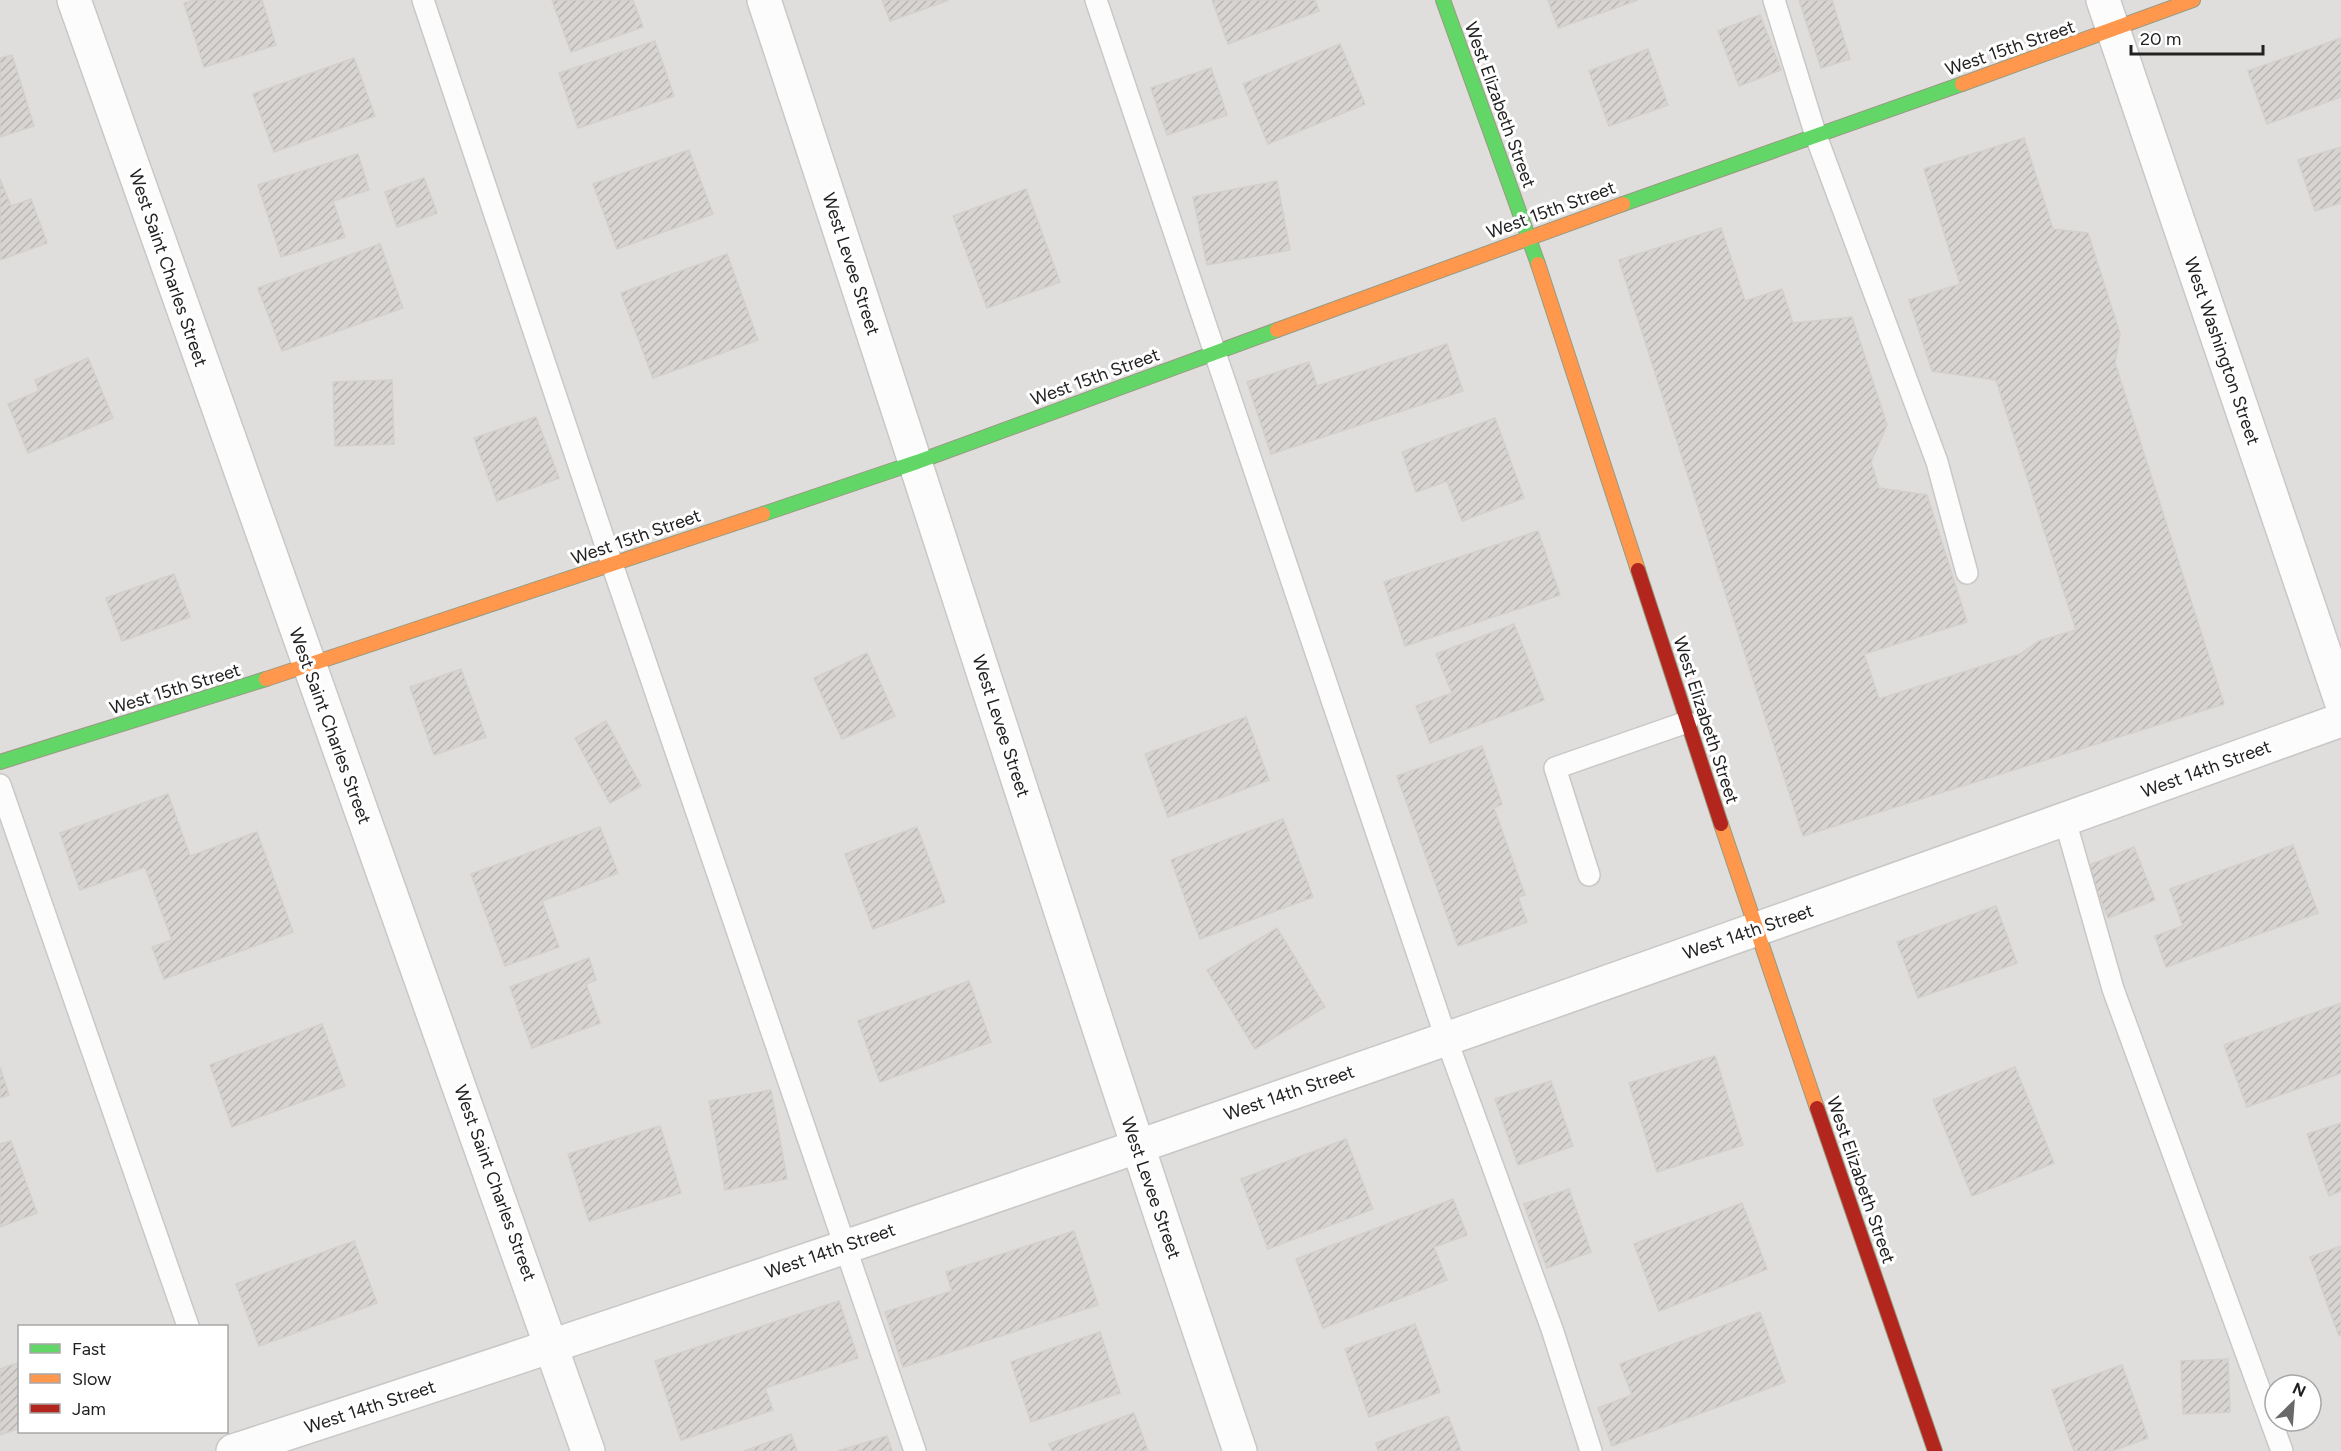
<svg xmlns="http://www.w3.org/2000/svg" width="2341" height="1451" font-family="Figtree,sans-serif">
<defs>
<pattern id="building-hatch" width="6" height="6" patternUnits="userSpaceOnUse" patternTransform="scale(1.5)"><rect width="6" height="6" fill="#d7d4d2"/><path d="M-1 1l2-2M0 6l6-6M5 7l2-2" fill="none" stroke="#b8b6b4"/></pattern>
</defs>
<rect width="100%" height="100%" fill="#f0eeeb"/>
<path fill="#dfdedc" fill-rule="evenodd" d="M0,0H2341V1451H0ZM20,1326H226V1432H20ZM2275,1385H2311V1421H2275Z"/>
<g fill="url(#building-hatch)" stroke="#d3d0cc" stroke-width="1.5">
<path d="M195,0H262L276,45L204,67L184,3Z"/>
<path d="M552,0H633L643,27L571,52Z"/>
<path d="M882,0H949L890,21Z"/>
<path d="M1212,0H1315L1319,11L1228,44Z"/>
<path d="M1548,0H1638L1558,28Z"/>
<path d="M1799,0H1832L1850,59L1821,68Z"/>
<path d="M1760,15L1781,70L1739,86L1718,31Z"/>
<path d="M2341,38V97L2267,124L2248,71Z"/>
<path d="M655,41L674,96L578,128L559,73Z"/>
<path d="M1340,44L1365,104L1268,144L1243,84Z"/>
<path d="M1648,49L1668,105L1609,126L1589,71Z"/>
<path d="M12,55L34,126L0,137V58Z"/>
<path d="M354,58L375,116L274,152L253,94Z"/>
<path d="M1211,68L1227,115L1167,135L1151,88Z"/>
<path d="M2024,138L2053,229L2088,233L2120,334L2115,363L2224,704L1803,836L1619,260L1721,228L1745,301L1782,289L1793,323L1852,317L1887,425L1871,462L1879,488L1927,495L1967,622L1864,654L1879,699L2020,654L2039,641L2076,630L1996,380L1932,371L1909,300L1960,284L1924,169Z"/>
<path d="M2341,147V203L2315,211L2298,160Z"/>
<path d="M689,150L713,214L617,249L593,184Z"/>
<path d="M358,154L369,190L333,201L345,237L281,257L258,185Z"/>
<path d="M424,178L437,213L397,227L385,192Z"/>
<path d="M0,179L11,206L31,199L47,243L0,260Z"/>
<path d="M1277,181L1290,250L1207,265L1193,197Z"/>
<path d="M1026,189L1060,282L987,308L953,216Z"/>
<path d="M380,244L403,308L282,351L258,288Z"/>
<path d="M727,254L758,340L653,378L621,293Z"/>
<path d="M1447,344L1463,391L1271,454L1247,382L1309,362L1317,386Z"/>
<path d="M88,358L113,418L28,453L8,404L39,391L35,380Z"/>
<path d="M392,380L394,444L335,446L333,382Z"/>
<path d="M536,417L559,478L497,501L474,438Z"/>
<path d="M1495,418L1524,498L1462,521L1447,481L1416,492L1402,452Z"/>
<path d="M1538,531L1560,595L1405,646L1384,582Z"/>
<path d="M174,574L190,617L122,641L106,598Z"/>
<path d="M1514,624L1544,700L1430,743L1416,706L1452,693L1436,654Z"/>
<path d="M867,653L895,716L842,739L814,678Z"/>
<path d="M461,669L486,737L434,755L410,687Z"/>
<path d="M1246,717L1269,780L1168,817L1145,754Z"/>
<path d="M606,721L641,786L610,803L575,738Z"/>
<path d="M1482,746L1502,804L1494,808L1525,895L1518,897L1527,922L1458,946L1397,776Z"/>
<path d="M168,794L190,856L257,832L293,932L164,979L152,947L172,940L145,867L80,890L60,833Z"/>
<path d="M1283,819L1313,897L1200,939L1171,860Z"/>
<path d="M600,827L618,873L542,901L559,947L505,966L471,874Z"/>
<path d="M917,827L945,902L873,929L845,854Z"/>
<path d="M2293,845L2318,913L2166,967L2155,936L2183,926L2170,889Z"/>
<path d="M2134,847L2155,900L2108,918L2087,866Z"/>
<path d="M1996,906L2017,963L1918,998L1897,942Z"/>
<path d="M1277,928L1325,1007L1255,1049L1207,970Z"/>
<path d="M589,958L596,980L586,984L600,1023L532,1048L510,987Z"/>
<path d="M969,981L991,1042L880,1082L858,1021Z"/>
<path d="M2341,1003V1073L2247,1107L2224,1045Z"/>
<path d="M322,1024L345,1086L232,1127L210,1065Z"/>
<path d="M1715,1056L1743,1145L1657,1172L1629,1083Z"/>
<path d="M0,1067L9,1095L0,1098Z"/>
<path d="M2015,1067L2054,1163L1972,1196L1933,1100Z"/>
<path d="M1551,1081L1573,1146L1518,1165L1495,1099Z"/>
<path d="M771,1090L787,1179L725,1190L709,1101Z"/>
<path d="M2341,1123V1191L2329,1196L2307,1134Z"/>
<path d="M660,1126L681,1193L589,1221L568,1154Z"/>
<path d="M1346,1139L1373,1209L1268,1249L1241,1179Z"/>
<path d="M11,1141L37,1213L0,1227V1144Z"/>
<path d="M1569,1189L1591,1252L1547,1268L1524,1204Z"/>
<path d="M1453,1199L1467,1235L1434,1247L1447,1280L1323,1328L1296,1259Z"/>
<path d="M1742,1203L1767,1269L1659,1311L1634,1244Z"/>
<path d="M1074,1231L1098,1305L903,1367L885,1312L952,1291L946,1272Z"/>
<path d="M354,1241L377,1303L259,1346L236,1284Z"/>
<path d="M2341,1246V1335L2339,1336L2310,1257Z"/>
<path d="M839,1301L858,1358L765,1388L773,1410L681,1440L655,1361Z"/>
<path d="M1760,1312L1785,1382L1612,1446L1598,1408L1632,1395L1620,1364Z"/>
<path d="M1415,1324L1440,1392L1369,1417L1345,1349Z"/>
<path d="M1100,1332L1120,1393L1031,1422L1011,1362Z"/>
<path d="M2228,1359L2230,1412L2183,1414L2181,1361Z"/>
<path d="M20,1362V1428L0,1435V1369Z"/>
<path d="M2122,1365L2148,1438L2112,1451H2074L2052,1390Z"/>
<path d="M1134,1413L1148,1451H1052L1049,1444Z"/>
<path d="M1448,1416L1461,1451H1378L1376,1443Z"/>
<path d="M791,1434L797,1451H744Z"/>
<path d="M887,1436L892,1451H838Z"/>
</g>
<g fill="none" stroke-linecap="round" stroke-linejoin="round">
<g stroke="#c9c8c7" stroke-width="24">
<g id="lane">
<path d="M423,0L612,564L915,1451"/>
<path d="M1096,0L1446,1038L1552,1329L1591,1451"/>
<path d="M1774,0L1816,136L1937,462L1967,573"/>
<path d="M0,785L188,1326"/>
<path d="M2065,820L2113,989L2282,1451"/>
<path d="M1589,875L1555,768L1687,722"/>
</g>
</g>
<g stroke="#c9c8c7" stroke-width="36">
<g id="street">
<path d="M74,0L588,1451"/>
<path d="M764,0C924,483 1076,969 1240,1451"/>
<path d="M2103,0L2341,701"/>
<path d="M233,1451C940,1221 1641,972 2341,720"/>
</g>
</g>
<g stroke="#999a82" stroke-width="16">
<g id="fast">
<path d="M1443,0L1538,264"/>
<path d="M1623,204L1962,84"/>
<path d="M763,514L917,462L1277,330"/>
<path d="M0,762L266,679"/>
</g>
</g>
<g stroke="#999a82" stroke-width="16">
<g id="slow">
<path d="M1962,84L2193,0"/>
<path d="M1538,264L1638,570"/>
<path d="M1277,330L1623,204"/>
<path d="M266,679L763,514"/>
<path d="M1721,824L1817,1108"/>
</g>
</g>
<g stroke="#999a82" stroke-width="16">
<g id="jam">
<path d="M1638,570L1721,824"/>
<path d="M1817,1108L1935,1451"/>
</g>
</g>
<use href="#lane" stroke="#fdfcfc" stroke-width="21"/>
<use href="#street" stroke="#fdfcfc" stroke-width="33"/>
<use href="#fast" stroke="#63d668" stroke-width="14"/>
<use href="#slow" stroke="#ff974d" stroke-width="14"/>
<use href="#jam" stroke="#b3261e" stroke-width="14"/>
</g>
<g text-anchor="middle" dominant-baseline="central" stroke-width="6" stroke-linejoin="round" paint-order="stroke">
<g font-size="18" fill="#222" stroke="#fff">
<text transform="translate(2010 48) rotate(-19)">West 15th Street</text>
<text transform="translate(1500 105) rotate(70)">West Elizabeth Street</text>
<text transform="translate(1551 210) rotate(-20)">West 15th Street</text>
<text transform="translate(851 264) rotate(72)">West Levee Street</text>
<text transform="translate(168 268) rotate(71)">West Saint Charles Street</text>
<text transform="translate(2222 351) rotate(71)">West Washington Street</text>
<text transform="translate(1095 377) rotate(-20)">West 15th Street</text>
<text transform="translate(636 537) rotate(-19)">West 15th Street</text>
<text transform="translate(175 689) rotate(-17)">West 15th Street</text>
<text transform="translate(1706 720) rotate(72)">West Elizabeth Street</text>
<text transform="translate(330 726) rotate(70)">West Saint Charles Street</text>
<text transform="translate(1001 726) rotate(72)">West Levee Street</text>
<text transform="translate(2206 769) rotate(-20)">West 14th Street</text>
<text transform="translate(1748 932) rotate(-19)">West 14th Street</text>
<text transform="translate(1289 1093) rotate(-19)">West 14th Street</text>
<text transform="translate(1861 1180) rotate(71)">West Elizabeth Street</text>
<text transform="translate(495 1183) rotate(70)">West Saint Charles Street</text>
<text transform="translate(1151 1188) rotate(71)">West Levee Street</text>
<text transform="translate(830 1251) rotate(-19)">West 14th Street</text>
<text transform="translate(370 1407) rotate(-18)">West 14th Street</text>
</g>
</g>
<rect x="18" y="1325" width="210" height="108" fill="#ffffff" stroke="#a7a7a7" stroke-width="1.5"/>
<rect x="30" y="1344" width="30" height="9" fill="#63d668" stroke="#a7a7a7" stroke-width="1.5"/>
<text x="72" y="1355" font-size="18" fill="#222222">Fast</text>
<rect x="30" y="1374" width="30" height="9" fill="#ff974d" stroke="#a7a7a7" stroke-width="1.5"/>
<text x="72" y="1385" font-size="18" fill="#222222">Slow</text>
<rect x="30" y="1404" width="30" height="9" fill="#b3261e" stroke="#a7a7a7" stroke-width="1.5"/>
<text x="72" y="1415" font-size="18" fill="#222222">Jam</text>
<g transform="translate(2293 1403) rotate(25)"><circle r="28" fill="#ffffff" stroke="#a7a7a7" stroke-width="1.5"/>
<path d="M0-4.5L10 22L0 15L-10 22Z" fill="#6a6968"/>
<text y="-9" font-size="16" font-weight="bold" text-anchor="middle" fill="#222222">N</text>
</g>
<path d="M2131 45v9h132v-9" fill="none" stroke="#222222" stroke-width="3"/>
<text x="2140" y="45" font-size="18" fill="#222222" stroke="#ffffff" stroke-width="4.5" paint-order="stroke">20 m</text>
</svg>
